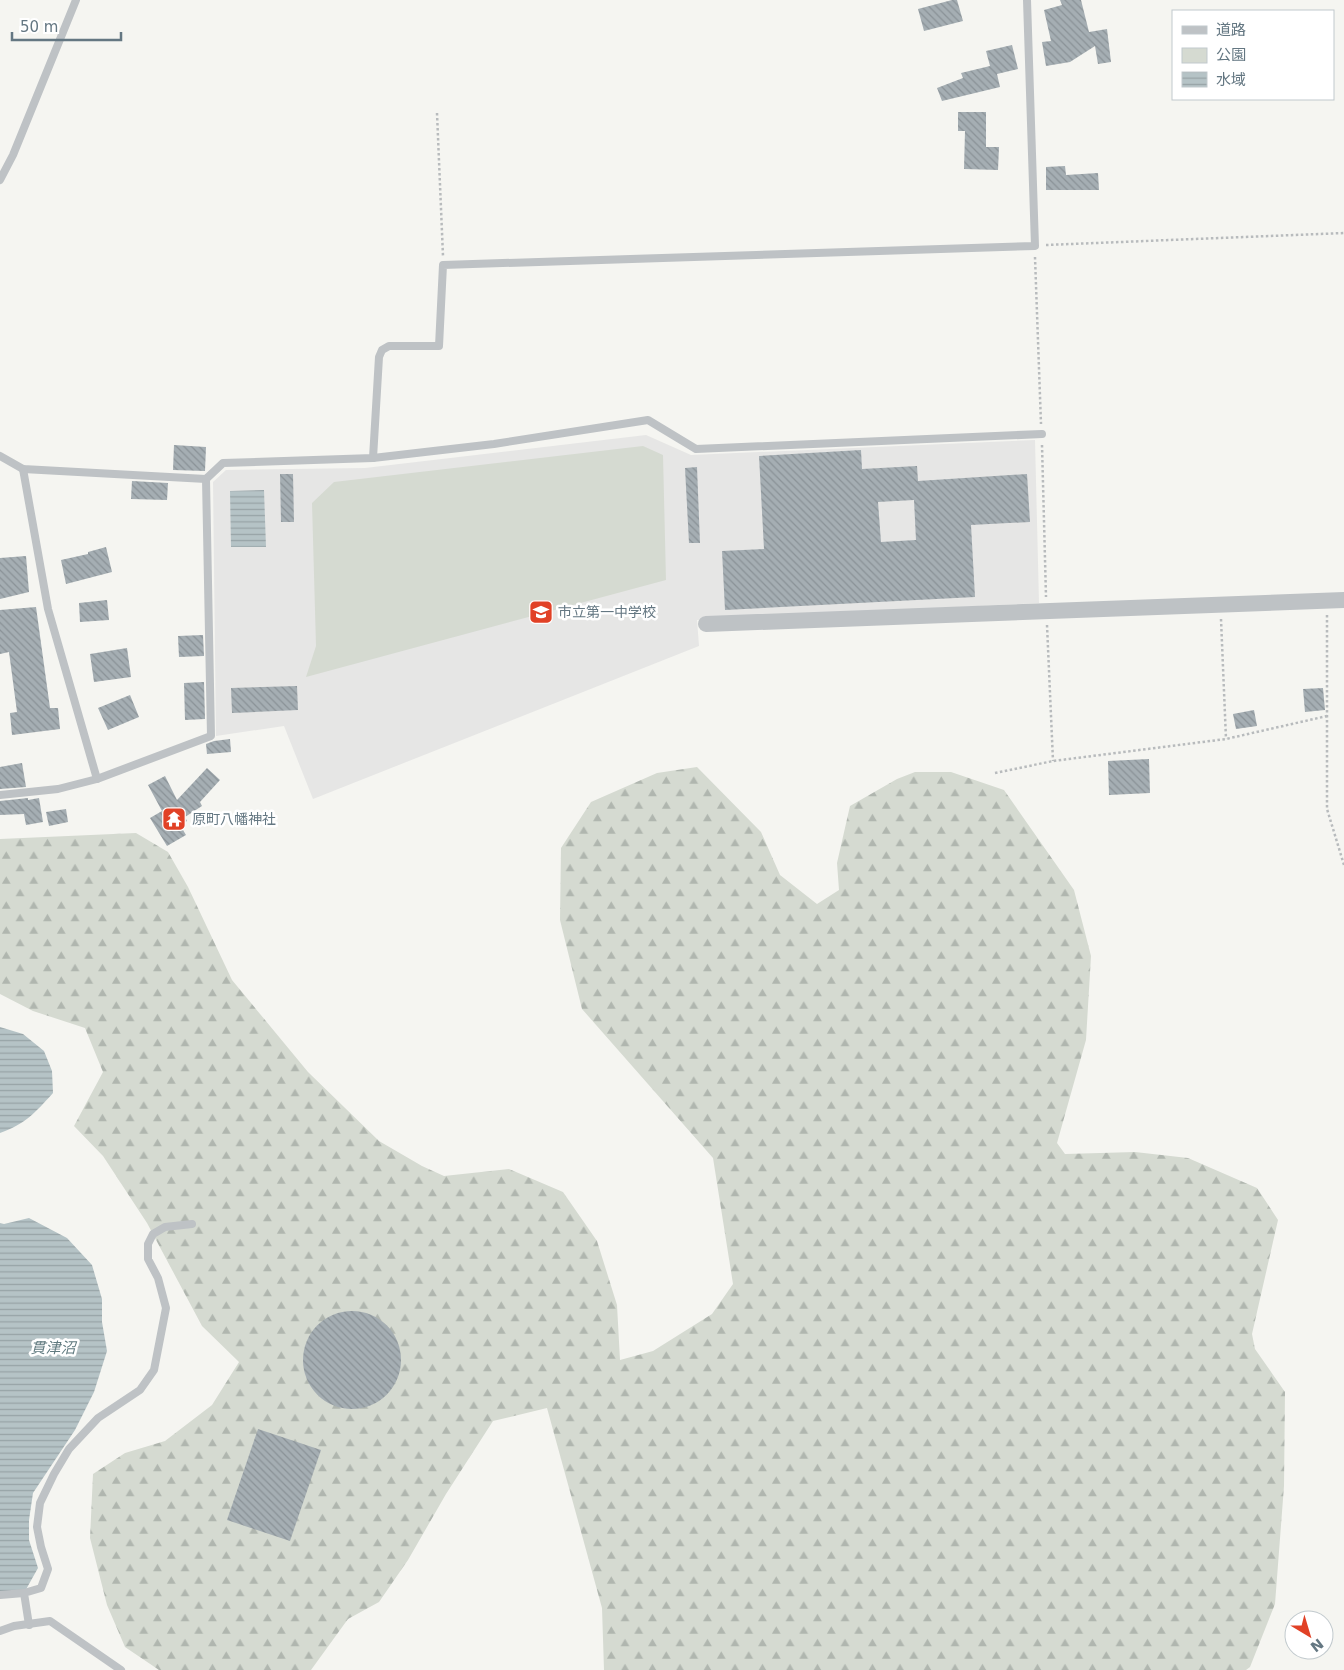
<svg xmlns="http://www.w3.org/2000/svg" width="1344" height="1670" font-family="'DejaVu Sans','Noto Sans JP',sans-serif">
<defs>
<pattern id="forest-firs" width="22" height="20" patternUnits="userSpaceOnUse" patternTransform="scale(1.25)"><rect width="22" height="20" fill="#d5dad1"/><path d="M5 1l3.5 6h-7zM16 11l3.5 6h-7z" fill="#b0b6af"/></pattern>
<pattern id="water-rules" width="6" height="5" patternUnits="userSpaceOnUse" patternTransform="scale(1.25)"><rect width="6" height="5" fill="#b5c3c6"/><path d="M0 2.5h6" fill="none" stroke="#97a3a6"/></pattern>
<pattern id="building-back-hatch" width="6" height="6" patternUnits="userSpaceOnUse" patternTransform="scale(1.25)"><rect width="6" height="6" fill="#a5aeb3"/><path d="M-1 5l2 2M0 0l6 6M5-1l2 2" fill="none" stroke="#8a9297"/></pattern>
</defs>
<rect width="100%" height="100%" fill="#f5f5f1"/>
<path fill="#e6e6e5" d="M646,435L691,455L1035,440L1039,603L697,620L699,646L313,799L284,726L216,736L213,482L226,470L365,468Z"/>
<path fill="url(#forest-firs)" d="M697,767L761,832L780,875L817,904L839,890L837,863L850,806L897,779L915,772H951L1004,790L1074,890L1091,956L1086,1040L1057,1143L1065,1154L1135,1152L1188,1158L1257,1188L1278,1220L1252,1334L1255,1349L1285,1392L1284,1486L1275,1604L1250,1667L1246,1670H604L602,1608L547,1408L493,1421L446,1494L408,1560L379,1602L348,1619L311,1670H159L125,1647L107,1605L90,1538L93,1474L125,1453L165,1441L212,1405L239,1362L202,1326L147,1223L103,1156L74,1126L103,1072L85,1028L33,1011L0,994V839L136,833L168,852L188,887L232,980L308,1072L379,1141L422,1166L444,1176L509,1169L563,1192L597,1241L617,1305L620,1360L653,1351L712,1314L733,1284L713,1158L582,1009L560,920L561,848L591,802L657,773Z"/>
<path fill="#d5dad1" d="M643,446L663,455L666,580L306,677L316,646L312,503L334,482Z"/>
<g fill="url(#water-rules)">
<path d="M264,490L266,547H231L230,491Z"/>
<path d="M0,1027L23,1034L44,1051L52,1071L53,1093C35,1113 25,1124 0,1133Z"/>
<path d="M29,1218L67,1238L92,1265L102,1299V1322L107,1351L94,1392L75,1430L33,1493L29,1520V1540L38,1568L24,1593L0,1595V1223L4,1224Z"/>
</g>
<g fill="url(#building-back-hatch)" fill-rule="evenodd">
<path d="M952,0H957L963,21L924,31L918,9Z"/>
<path d="M1060,0H1081L1089,32L1107,29L1111,62L1098,64L1095,46L1070,62L1046,66L1042,42L1051,41L1044,10L1062,5Z"/>
<path d="M1012,45L1018,69L997,74L1000,87L942,101L937,88L963,78L961,73L990,66L986,51Z"/>
<path d="M958,112H986V147H999L998,170L964,169L965,131H958Z"/>
<path d="M1065,166L1066,175L1098,173L1099,190H1046V167Z"/>
<path d="M174,445L206,447L205,471L173,470Z"/>
<path d="M861,450L862,469L917,466L918,481L1027,474L1030,522L971,525L975,597L725,610L722,551L764,549L759,456ZM914,500L916,540L881,542L878,502Z"/>
<path d="M697,467L700,543H689L685,468Z"/>
<path d="M280,474H293L294,522H281Z"/>
<path d="M132,481L168,483L167,500L131,499Z"/>
<path d="M106,547L112,572L66,584L61,560L88,554V552Z"/>
<path d="M26,556L29,592L0,599V558Z"/>
<path d="M107,600L109,620L80,622L79,603Z"/>
<path d="M36,607L50,708H58L60,729L12,735L10,713L17,712L9,652L0,654V610Z"/>
<path d="M203,635L204,656L179,657L178,636Z"/>
<path d="M127,648L131,677L94,682L90,654Z"/>
<path d="M204,682L205,719L185,720L184,683Z"/>
<path d="M297,686L298,710L232,713L231,688Z"/>
<path d="M1323,688L1325,710L1305,712L1303,689Z"/>
<path d="M130,695L139,717L108,730L98,708Z"/>
<path d="M1254,710L1257,726L1236,729L1233,714Z"/>
<path d="M230,739L231,752L207,754L206,744L214,741Z"/>
<path d="M1149,759L1150,793L1109,795L1108,761Z"/>
<path d="M22,763L26,787L0,789V767Z"/>
<path d="M207,768L220,780L200,802L202,806L185,817L187,821L180,825L186,835L167,846L150,818L162,811L148,785L165,776L177,800Z"/>
<path d="M28,798V800L39,798L43,822L26,825L24,814L0,815V801Z"/>
<path d="M66,809L68,822L49,826L46,812Z"/>
<circle cx="352" cy="1360" r="49"/>
<path d="M258,1429L321,1450L290,1541L227,1520Z"/>
</g>
<g fill="none" stroke-linecap="round" stroke-linejoin="round">
<g stroke="#b8bbbd" stroke-width="2.5" stroke-dasharray="2.5 2.5" stroke-linecap="butt">
<path d="M437,113L443,256"/>
<path d="M1046,245L1344,233"/>
<path d="M1035,257L1041,424"/>
<path d="M1042,445L1046,597"/>
<path d="M1327,615V809L1344,865"/>
<path d="M1221,619L1226,739"/>
<path d="M1047,625L1053,761"/>
<path d="M995,773L1053,761L1226,739L1327,716"/>
</g>
<g stroke="#bec2c5" stroke-width="8">
<path d="M0,180L13,155L76,0"/>
<path d="M0,456L23,469L206,479L223,463L373,458L379,357L382,350L389,346H439L443,265L1035,246L1027,0"/>
<path d="M373,458L494,444L648,420L696,449L1042,434"/>
<path d="M23,469L48,609L97,779"/>
<path d="M0,795L58,789L97,779L211,736L206,479"/>
<path d="M0,1595L24,1593"/>
<path d="M29,1625L24,1593L41,1588L48,1569L41,1547L37,1527L40,1503L54,1474L69,1449L98,1418L140,1390L154,1370L166,1308L158,1278L148,1259V1244L153,1234L165,1227L192,1224"/>
<path d="M0,1631L14,1626L50,1621L121,1670"/>
</g>
<path stroke="#bec2c5" stroke-width="16" d="M706,624L1344,600"/>
</g>
<defs>
<g id="school-square" transform="scale(1.25)"><rect x="-9" y="-9" width="18" height="18" rx="4" fill="#e14126" stroke="#fff"/><path d="M0-5L7-2L0 1L-7-2ZM-4 1L0 2.5L4 1V4Q0 6-4 4Z" fill="#fff"/></g>
<g id="temple-square" transform="scale(1.25)"><rect x="-9" y="-9" width="18" height="18" rx="4" fill="#e14126" stroke="#fff"/><path d="M0-6L5-2H3V0L6.5 2.5H4V6H1.5V3h-3V6H-4V2.5H-6.5L-3 0V-2H-5Z" fill="#fff"/></g>
</defs>
<g fill-rule="evenodd">
<use href="#school-square" x="541" y="612"/>
<use href="#temple-square" x="174" y="819"/>
</g>
<g text-anchor="middle" dominant-baseline="central" stroke-width="5" stroke-linejoin="round" paint-order="stroke">
<g font-size="14" fill="#647782" stroke="#fff" text-anchor="start">
<text x="558" y="612">市立第一中学校</text>
<text x="192" y="819">原町八幡神社</text>
</g>
<g font-size="15" font-style="italic" fill="#607a7f" stroke="#fff">
<text x="53" y="1348">貫津沼</text>
</g>
</g>
<rect x="1172" y="10" width="162" height="90" fill="#ffffff" stroke="#c1c9cd"/>
<rect x="1182" y="26" width="25" height="8" fill="#bec2c5" stroke="#c1c9cd"/>
<text x="1216" y="35" font-size="15" fill="#647782">道路</text>
<rect x="1182" y="48" width="25" height="15" fill="#d5dad1" stroke="#c1c9cd"/>
<text x="1216" y="60" font-size="15" fill="#647782">公園</text>
<rect x="1182" y="72" width="25" height="15" fill="url(#water-rules)" stroke="#c1c9cd"/>
<text x="1216" y="85" font-size="15" fill="#647782">水域</text>
<g transform="translate(1309 1635) rotate(142)"><circle r="24" fill="#ffffff" stroke="#c1c9cd"/>
<path d="M0-4L9 19L0 12L-9 19Z" fill="#e14126"/>
<text y="-8" font-size="14" font-weight="bold" text-anchor="middle" fill="#647782">N</text>
</g>
<path d="M12 32v8h109v-8" fill="none" stroke="#647782" stroke-width="2.5"/>
<text x="20" y="32" font-size="15" fill="#647782" stroke="#ffffff" stroke-width="4" paint-order="stroke">50 m</text>
</svg>
